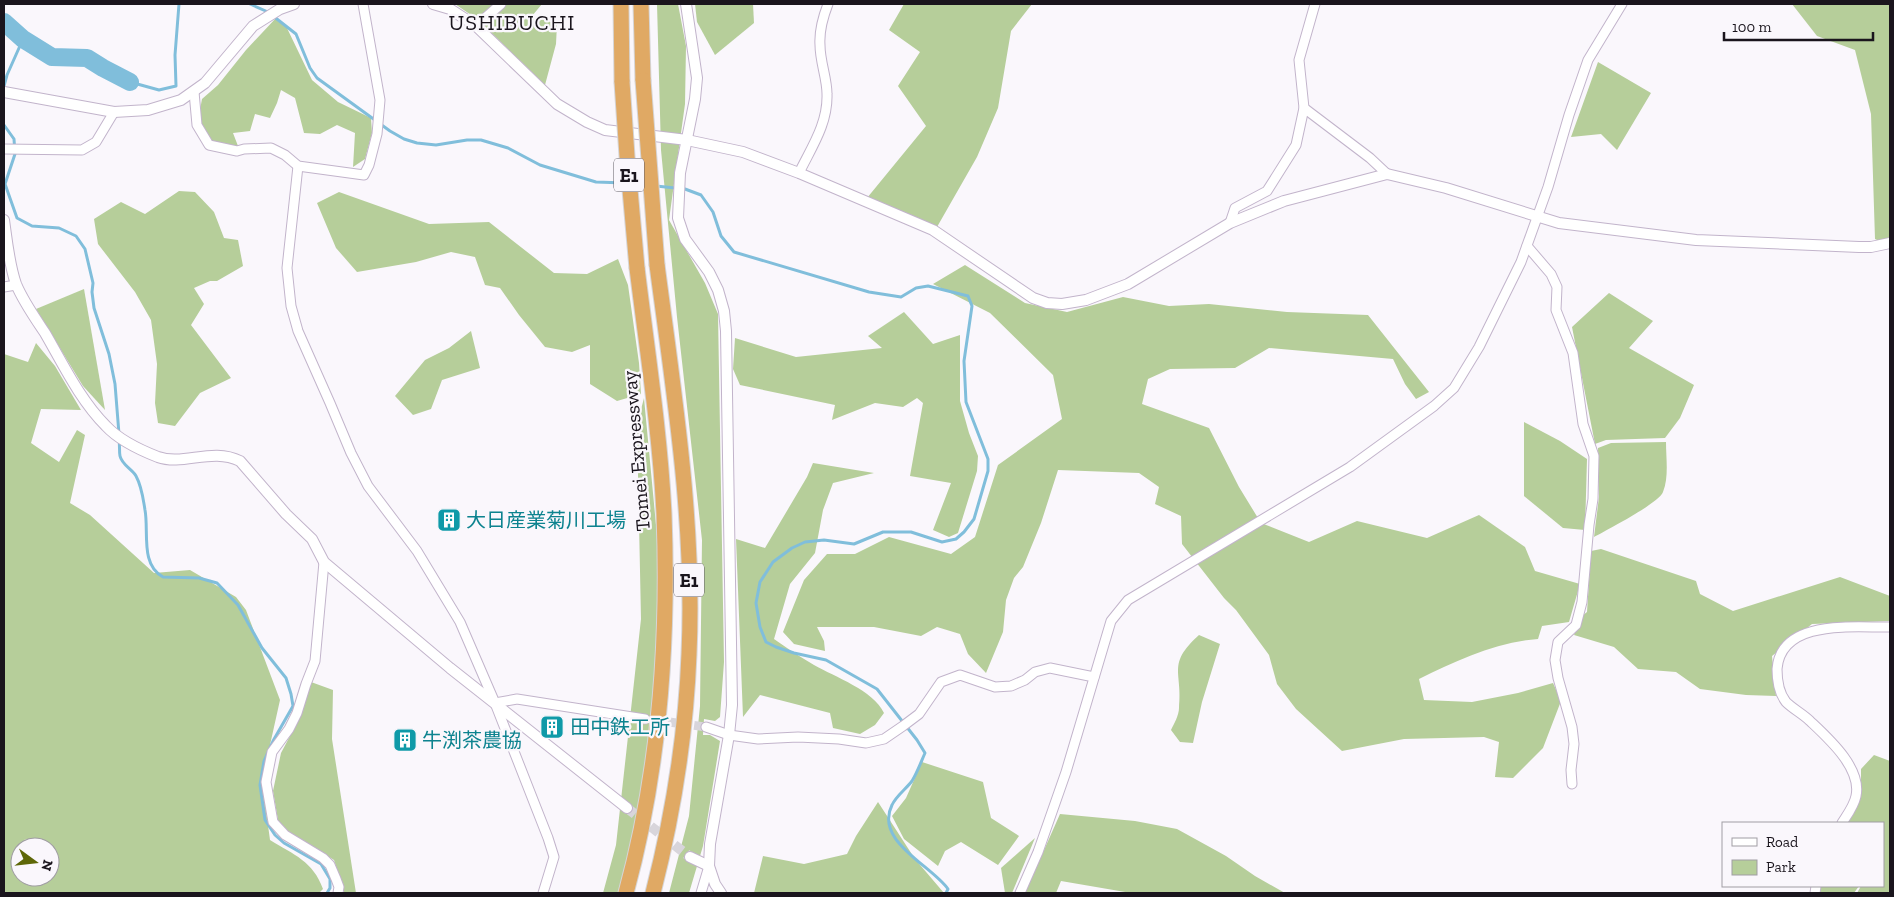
<svg xmlns="http://www.w3.org/2000/svg" width="1894" height="897" font-family="'Zilla Slab','Noto Sans JP',serif">
<rect width="100%" height="100%" fill="#faf7fc"/>
<g fill="#b6ce9a" fill-rule="evenodd">
<path d="M455,4H542L532,16L557,24L556,44L545,85L477,19Z"/>
<path d="M657,4H678L686,46L685,104L669,220L705,283L718,314L724,662L720,717L715,721L704,719L703,735H710L720,741L703,846L689,893H669L689,816L700,706L702,540L677,317L661,150Z"/>
<path d="M695,4H753L754,23L715,55L697,22Z"/>
<path d="M904,4H1032L1011,31L998,108L977,157L937,227L867,198L926,126L898,86L920,52L889,30Z"/>
<path d="M1792,4H1890V246L1875,239L1871,114L1855,50L1817,36Z"/>
<path d="M276,18L286,26L312,80L338,102L371,118L372,133L365,159L353,167L355,133L337,125L320,134L304,133L295,98L281,90L277,103L270,118L255,114L250,131L233,133L238,146L228,152L204,137L199,115L202,99L218,85L246,50Z"/>
<path d="M1598,62L1651,93L1617,150L1601,134L1571,137Z"/>
<path d="M179,191L195,192L214,212L224,238L238,240L243,266L217,281H210L194,288L204,304L191,325L231,378L200,393L175,426L158,423L155,403L157,364L151,320L135,292L98,244L94,219L121,202L145,214Z"/>
<path d="M339,192L429,224L489,222L554,273L587,274L618,259L628,285L639,363L641,394L617,401L590,384V345L572,352L545,347L519,315L500,288L485,285L475,257L451,252L416,262L357,272L336,248L317,203Z"/>
<path d="M965,265L1025,303L1067,312L1123,297L1169,306L1209,304L1287,312L1368,315L1429,392L1416,399L1405,384L1393,359L1269,348L1235,368L1170,369L1148,379L1142,404L1209,428L1239,487L1261,523L1309,542L1357,521L1427,538L1479,515L1525,547L1535,571L1580,584L1569,622L1542,626L1538,639C1496,642 1456,661 1419,679L1424,700L1472,702L1518,693L1553,683L1561,701L1543,748L1513,778L1495,777L1499,742L1484,737L1404,739L1342,751L1296,709L1277,684L1269,655L1236,610L1224,598L1182,544L1181,516L1155,504L1159,487L1139,473L1058,470L1041,523L1023,567L1014,578L1006,600L1003,632L986,673L968,654L960,634L937,627L921,636L874,627H817L824,641L825,651L794,644L783,632L804,580L827,554H855L889,537L951,554L975,537L998,465L1062,419L1053,375L990,313L933,284Z"/>
<path d="M84,289L105,410L83,386L36,309Z"/>
<path d="M1609,293L1653,321L1629,348L1694,385L1680,418L1665,438L1606,440L1595,444L1572,327Z"/>
<path d="M904,312L933,344L960,335V401L969,433L978,456L977,471L958,533L949,537L933,530L951,483L910,476L923,403L917,398L903,407L875,403L832,420L835,405L740,385L733,369L735,338L796,357L882,348L868,336Z"/>
<path d="M471,331L480,368L442,380L431,409L413,415L395,396L425,360L449,348Z"/>
<path d="M36,343L55,366L81,410L41,409L31,443L59,462L77,430L85,435L70,503L90,515L154,573L190,570L236,597L246,610L280,700L262,781L270,840C294,855 313,861 323,889L319,893H4V354L28,362ZM20,847H50V877H20Z"/>
<path d="M644,398L658,546L656,692L630,864L620,893H603L616,845L641,619L637,425Z"/>
<path d="M1524,422L1560,441L1587,459L1585,530L1563,528L1524,496Z"/>
<path d="M1666,442C1666,458 1669,477 1663,492C1659,503 1607,530 1594,537L1599,497L1598,448L1611,443Z"/>
<path d="M813,463L874,473L833,483L823,510L815,553L790,584L774,639C787,648 800,657 814,665C835,677 873,690 884,713L875,725L860,734L833,728L830,713L760,695L743,717L736,539L765,548L807,477Z"/>
<path d="M1601,549L1696,581L1700,594L1733,611L1840,577L1890,596V621L1812,624L1772,656L1776,696L1746,695L1700,689L1676,672L1638,669L1614,647L1574,635L1582,616L1587,612L1591,551Z"/>
<path d="M1199,635L1220,644L1202,702L1193,743L1180,742L1171,730C1174,724 1179,715 1179,708C1183,671 1166,665 1199,635Z"/>
<path d="M311,682L333,690L332,739L356,893L344,892L334,860L279,826L273,791L281,753L298,721Z"/>
<path d="M1874,755L1890,761V893H1857L1861,886H1883V823H1847L1861,794V769Z"/>
<path d="M922,762L983,782L991,818L1019,836L998,865L961,842L945,851L938,866L904,839L892,816L906,798Z"/>
<path d="M878,802L915,859L944,893H754L763,856L804,864L847,854L856,836Z"/>
<path d="M1060,814L1135,821L1177,829L1226,856L1255,876L1285,893H1131L1061,881L1056,893H1025Z"/>
<path d="M1035,838L1012,893H1005L1001,868Z"/>
<path d="M1821,886H1859L1854,893H1819Z"/>
</g>
<g fill="none" stroke-linecap="round" stroke-linejoin="round">
<g stroke="#80bedb" stroke-width="3">
<path d="M250,4L268,12L296,34L310,68L317,78L390,131L404,139L417,143L436,145L467,140H481L508,148L540,165L596,182L625,183"/>
<path d="M130,82L159,90L176,86L175,55L179,4"/>
<path d="M4,86L7,75L23,39"/>
<path d="M4,125L14,139L15,154L5,184L17,218L32,226L59,228L76,236L85,249L93,283L92,292L94,308L109,354L115,384L119,434"/>
<path d="M656,186L685,189L701,195L713,212L721,236L734,252L869,292L901,297L916,288L928,286L968,296L972,306L964,361L966,402L988,459V471L974,519L964,532L956,539L942,542L911,532H883L854,544L824,540L805,542L792,548L773,562L760,582L756,603L760,627L766,642L776,647L794,653L826,660L877,689L917,740L925,753C921,762 917,773 912,781C906,789 896,796 892,805C874,841 931,865 948,889L946,893"/>
<path d="M119,440C120,445 119,451 120,456C122,465 132,469 136,476C142,487 143,498 145,510C149,531 140,565 163,577L199,578L217,583L238,605L262,648L286,678L291,694L293,706L273,741L264,761L260,785L265,820L275,835L284,843L321,864L330,879V888L327,893"/>
</g>
<path stroke="#80bedb" stroke-width="18" d="M4,22L23,39L52,57L87,58L103,68L130,82"/>
<path stroke="#d8d5db" stroke-width="9" stroke-dasharray="9 4.5" stroke-linecap="butt" d="M654,720L706,727"/>
<path stroke="#d8d5db" stroke-width="10" stroke-dasharray="10 5" stroke-linecap="butt" d="M627,808L690,857"/>
<g stroke="#c2b4cb" stroke-width="11">
<g id="minor">
<path d="M476,26L501,4"/>
<path d="M194,92L197,125L209,145L237,151L244,149L271,148L285,155L298,166L364,175L369,165L377,134L380,100L363,4"/>
<path d="M1304,108L1370,158L1387,174"/>
<path d="M4,149L82,150L96,142L114,112"/>
<path d="M298,166L287,268L291,306L298,331L330,403L351,453L368,486L417,551L460,622L495,703L548,838L554,857L543,893"/>
<path d="M799,173C811,148 828,124 827,94C827,78 820,62 820,45C819,31 823,17 828,4"/>
<path d="M1230,223L1235,208L1267,191L1296,145L1304,108L1299,60L1315,4"/>
<path d="M1527,246L1551,274L1557,287L1556,310L1573,353L1583,424L1594,456L1593,499L1589,525L1582,602L1576,625L1558,642L1555,660L1558,678L1572,727L1574,744L1571,770L1572,784"/>
<path d="M4,287L16,285"/>
<path d="M324,562L315,661L306,684L297,713L289,729L272,752L266,782L273,822L285,835L323,858L330,865L336,879L339,887L338,893"/>
<path d="M495,703L517,699L645,719"/>
<path d="M706,727L729,735L758,739L798,737L839,739L866,743L884,739L903,726L919,714L941,682L960,675L995,687L1011,686L1025,680L1035,672L1050,668L1094,677"/>
<path d="M1842,823C1847,815 1854,806 1856,796C1862,768 1828,738 1810,721C1803,714 1793,709 1786,702C1779,693 1777,680 1777,669C1781,618 1855,628 1890,627"/>
<path d="M701,893L709,866"/>
<path d="M1020,893L1038,852L1066,772L1111,621L1128,600L1350,467L1434,406L1454,388L1479,347L1521,262L1548,187L1569,115L1588,60L1622,4"/>
<path d="M1815,893L1816,886"/>
</g>
</g>
<g stroke="#c2b4cb" stroke-width="12">
<g id="tertiary">
<path d="M433,4L450,9L476,26L557,104L587,122L605,130L687,140L743,152L799,173L933,230L1033,298L1047,303L1062,304L1086,300L1128,284L1230,223L1284,201L1387,174L1446,188L1559,223L1696,240L1859,247H1871L1890,243"/>
<path d="M686,4L697,78L695,99L680,173L678,218L685,239L709,272L718,290L724,311L726,331L732,705L729,735L710,844L709,866L715,884L721,893"/>
<path d="M4,92L114,112L148,110L181,100L205,83L253,26L280,9L294,4"/>
<path d="M4,220C7,241 9,264 16,284C23,301 35,318 45,333C63,364 80,400 106,426C119,440 140,450 158,457C184,466 212,447 240,461L286,514L312,539L324,562L450,668L627,808"/>
<path d="M690,857L709,866"/>
</g>
</g>
<g stroke="#d6d5d6" stroke-width="17">
<g id="motorway">
<path d="M621,4L622,82"/>
<path d="M641,4L643,80"/>
<path d="M626,893C660,769 669,642 664,514C660,432 647,350 637,268"/>
<path d="M653,893C673,815 686,734 689,654C695,523 674,394 657,265"/>
</g>
</g>
<use href="#minor" stroke="#fff" stroke-width="9"/>
<use href="#tertiary" stroke="#fff" stroke-width="10"/>
<use href="#motorway" stroke="#e0a964" stroke-width="15"/>
<g stroke="#d6d5d6" stroke-width="17" stroke-linecap="butt">
<g id="motorway-bridge">
<path d="M643,80L657,265"/>
<path d="M622,82L627,156L637,268"/>
</g>
</g>
<use href="#motorway-bridge" stroke="#e0a964" stroke-width="15"/>
</g>
<defs>
<g id="building-square" transform="scale(1.25)"><rect x="-9" y="-9" width="18" height="18" rx="4" fill="#0f9aa8" stroke="#faf7fc"/><path d="M-4-6H4V6H1V3H-1V6H-4ZM-2.5-4.3h1.7v1.8h-1.7ZM.8-4.3h1.7v1.8H.8ZM-2.5-1h1.7V.8h-1.7ZM.8-1h1.7V.8H.8Z" fill="#fff"/></g>
</defs>
<g fill-rule="evenodd">
<use href="#building-square" x="449" y="520"/>
<use href="#building-square" x="552" y="727"/>
<use href="#building-square" x="405" y="740"/>
</g>
<g text-anchor="middle" dominant-baseline="central" stroke-width="4.5" stroke-linejoin="round" paint-order="stroke">
<g fill="#faf7fc" stroke="#5d5960" stroke-width="1">
<rect x="614" y="158.5" width="30" height="33" rx="4"/>
<rect x="674" y="563.5" width="30" height="33" rx="4"/>
</g>
<g font-size="19" font-weight="bold" fill="#1a151d">
<text x="629" y="175">E1</text>
<text x="689" y="580">E1</text>
</g>
<g font-size="20" fill="#1a151d" stroke="#faf7fc">
<text transform="translate(636 451) rotate(-95)">Tomei Expressway</text>
</g>
<g font-size="20" fill="#0d838f" stroke="#faf7fc" text-anchor="start">
<text x="466" y="520">大日産業菊川工場</text>
<text x="570" y="727">田中鉄工所</text>
<text x="422" y="740">牛渕茶農協</text>
</g>
<g font-size="22" letter-spacing="1" fill="#1a151d" stroke="#faf7fc">
<text x="512" y="22">USHIBUCHI</text>
</g>
</g>
<rect width="1894" height="897" fill="none" stroke="#1a151d" stroke-width="10"/>
<rect x="1722" y="822" width="162" height="65" fill="#faf7fc" stroke="#a09da3"/>
<rect x="1732" y="838" width="25" height="8" fill="#ffffff" stroke="#a09da3"/>
<text x="1766" y="847" font-size="15" fill="#1a151d">Road</text>
<rect x="1732" y="860" width="25" height="15" fill="#b6ce9a" stroke="#a09da3"/>
<text x="1766" y="872" font-size="15" fill="#1a151d">Park</text>
<g transform="translate(35 862) rotate(105)"><circle r="24" fill="#faf7fc" stroke="#a09da3"/>
<path d="M0-4L9 19L0 12L-9 19Z" fill="#5e6708"/>
<text y="-8" font-size="14" font-weight="bold" text-anchor="middle" fill="#1a151d">N</text>
</g>
<path d="M1724 32v8h149v-8" fill="none" stroke="#1a151d" stroke-width="2.5"/>
<text x="1732" y="32" font-size="15" fill="#1a151d" stroke="#faf7fc" stroke-width="4" paint-order="stroke">100 m</text>
</svg>
